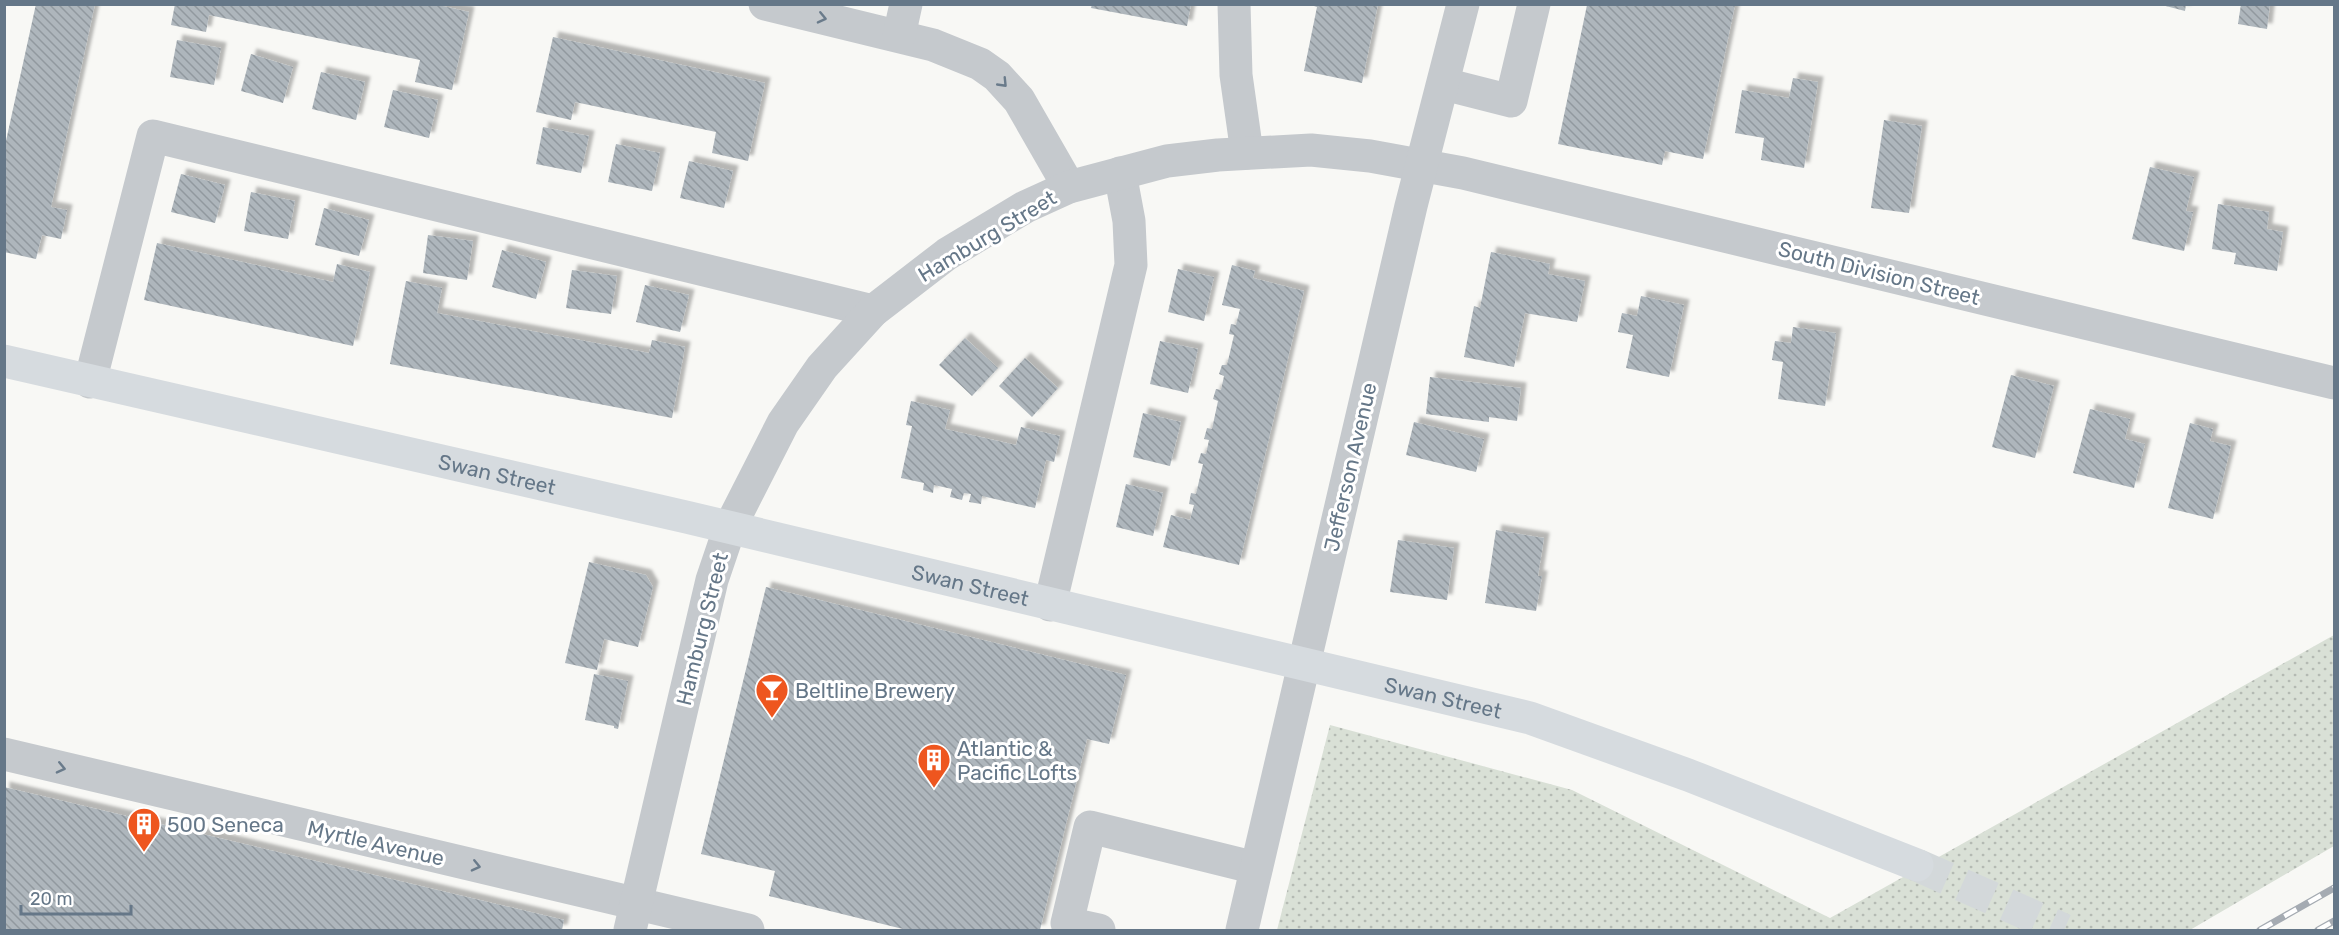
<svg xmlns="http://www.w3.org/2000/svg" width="2339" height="935" font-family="Rubik,sans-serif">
<defs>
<pattern id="grass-dots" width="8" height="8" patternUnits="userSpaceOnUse" patternTransform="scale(1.5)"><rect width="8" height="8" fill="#d9e0d6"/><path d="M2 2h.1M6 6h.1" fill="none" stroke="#b4bab3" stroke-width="1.8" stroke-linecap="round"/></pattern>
<pattern id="building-back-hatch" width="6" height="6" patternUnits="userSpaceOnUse" patternTransform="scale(1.5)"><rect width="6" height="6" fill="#aeb6bc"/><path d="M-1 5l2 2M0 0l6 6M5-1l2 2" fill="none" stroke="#91999f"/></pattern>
<filter id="shadow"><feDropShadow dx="5.5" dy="-5.5" stdDeviation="1.5" flood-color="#0004"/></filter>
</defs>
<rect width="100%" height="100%" fill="#f8f8f5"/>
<path fill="url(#grass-dots)" d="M2334,635V846L2190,930H1277L1330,725L1572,790L1830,918Z"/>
<g fill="url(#building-back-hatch)" filter="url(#shadow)">
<path d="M36,4H95L51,207L67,210L61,239L42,235L36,259L4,252V150Z"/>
<path d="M175,4H434L469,12L452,90L415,82L420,60L209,15L206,32L171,25Z"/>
<path d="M1092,4H1191L1187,26L1091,8Z"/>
<path d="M1308,4H1378L1362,83L1304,71L1317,7Z"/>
<path d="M2158,4H2186L2185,11Z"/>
<path d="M2241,4H2270L2267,29L2238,24Z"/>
<path d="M1587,5H1735L1703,159L1665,151L1662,165L1558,144Z"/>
<path d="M553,37L765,83L748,161L712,153L716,132L575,102L571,120L536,112Z"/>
<path d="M177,40L221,48L214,85L170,77Z"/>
<path d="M251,54L293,67L283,103L241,91Z"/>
<path d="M321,72L365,82L356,120L312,109Z"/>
<path d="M1793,78L1818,82L1804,168L1761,160L1764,138L1735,133L1742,90L1789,98Z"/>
<path d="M393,90L438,100L429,138L384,127Z"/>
<path d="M1884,120L1922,126L1909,213L1871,208Z"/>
<path d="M543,127L589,136L581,173L536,164Z"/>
<path d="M616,144L660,153L652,191L608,182Z"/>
<path d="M689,161L733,171L724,208L680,198Z"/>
<path d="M2150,167L2194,177L2186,211L2193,212L2184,251L2132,239Z"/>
<path d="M181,174L225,185L215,223L171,212Z"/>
<path d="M251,192L295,201L288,239L244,231Z"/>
<path d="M2218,204L2269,212L2267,229L2283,232L2277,271L2234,264L2236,253L2212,249Z"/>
<path d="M324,208L369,220L359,256L315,245Z"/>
<path d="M428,235L473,241L467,280L423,273Z"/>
<path d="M157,243L333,282L337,264L370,272L353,346L144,300Z"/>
<path d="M502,250L546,262L536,299L492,287Z"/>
<path d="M1491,252L1550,264L1548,274L1585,281L1577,322L1525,313L1514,367L1464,357L1474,306L1480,308Z"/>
<path d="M1232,265L1255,271L1253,278L1304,291L1239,565L1163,547L1171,515L1190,520L1194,505L1189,504L1191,493L1196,494L1203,464L1198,463L1201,453L1206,454L1209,440L1204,439L1207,428L1212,429L1218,401L1213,399L1216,389L1221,390L1224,376L1219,374L1222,365H1227L1234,335L1229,334L1231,324L1236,325L1240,309L1222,305Z"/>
<path d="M1178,269L1214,277L1204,321L1168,312Z"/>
<path d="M572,270L617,276L611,314L566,308Z"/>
<path d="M406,281L442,288L437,313L649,353L652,340L685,347L672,418L390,364Z"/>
<path d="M645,285L689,295L680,332L636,322Z"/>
<path d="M1641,296L1684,305L1669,377L1626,368L1633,335L1618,332L1622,313L1637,316Z"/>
<path d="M1793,327L1836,333L1825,406L1778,399L1783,362L1772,360L1775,341L1791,343Z"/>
<path d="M965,338L998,368L972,396L939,365Z"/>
<path d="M1160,341L1198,349L1188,393L1150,384Z"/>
<path d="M1025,358L1058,388L1032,417L999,386Z"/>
<path d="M2011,375L2054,386L2035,458L1992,447Z"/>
<path d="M1430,377L1521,388L1517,421L1489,417V422L1426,414Z"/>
<path d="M911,401L950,410L945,429L1016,445L1021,427L1060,436L1054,462L1046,460L1035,508L982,496L981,504L969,502L971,494L964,493L962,500L950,497L952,489L934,485L933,493L923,490L924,483L901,478L912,426L906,425Z"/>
<path d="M2090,409L2130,419L2125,439L2145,444L2134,488L2073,473Z"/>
<path d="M1143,413L1181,422L1170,466L1133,457Z"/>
<path d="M1414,422L1484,439L1476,472L1406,455Z"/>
<path d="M2190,423L2213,429L2210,441L2231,446L2213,519L2168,508Z"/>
<path d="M1126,484L1163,493L1153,536L1116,527Z"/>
<path d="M1496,530L1544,538L1538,576H1542L1536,611L1485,603Z"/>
<path d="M1398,540L1454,548L1447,600L1390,592Z"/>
<path d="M589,562L646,575L653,587L638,647L604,639L597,670L565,663Z"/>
<path d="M766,587L1126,675L1109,744L1087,739L1040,930H907L769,896L775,871L701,854Z"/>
<path d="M594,674L628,681L618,729L614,728V726L585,720Z"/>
<path d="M4,787L564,920L562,930H4Z"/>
</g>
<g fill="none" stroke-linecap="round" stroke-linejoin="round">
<path stroke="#d3d8da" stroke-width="33" stroke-dasharray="33 16" stroke-linecap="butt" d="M1917,865L2064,930"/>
<g stroke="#c5c9cd" stroke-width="33">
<path d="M765,4L933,45L980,64L997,76L1019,100L1069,187"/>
<path d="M1234,4L1236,75L1247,153"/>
<path d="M899,36L906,4"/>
<path d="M1444,84L1511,101L1534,4"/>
<path d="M90,382L153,136L873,311"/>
<path d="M1050,605L1131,265L1129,221L1120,173"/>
<path d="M4,754L748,930"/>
<path d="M630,930L712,580L730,527L783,423L822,367L873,311L947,254L1025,207L1069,187L1167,161L1218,155L1311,150L1370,156L1463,173L2334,383"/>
<path d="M1099,930L1067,923L1090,827L1256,868"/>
<path d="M1242,930L1411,206L1463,4"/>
</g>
<path stroke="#d6dbdf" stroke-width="33" id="s1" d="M4,361L686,517L1530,718L1688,775L1917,865"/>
<g stroke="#a5abb2" stroke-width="7">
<g id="rail">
<path d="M2260,930L2334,888"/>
<path d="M2318,930L2334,921"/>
</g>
</g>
<use href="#rail" stroke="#fff" stroke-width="4.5" stroke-dasharray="14" stroke-linecap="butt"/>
</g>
<defs><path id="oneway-chevron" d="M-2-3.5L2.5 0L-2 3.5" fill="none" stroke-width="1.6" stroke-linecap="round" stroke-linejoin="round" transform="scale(1.5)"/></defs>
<g stroke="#6a7b8b">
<use href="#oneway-chevron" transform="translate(822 18) rotate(13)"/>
<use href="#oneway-chevron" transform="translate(1003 83) rotate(46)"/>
<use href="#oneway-chevron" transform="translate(61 768) rotate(13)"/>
<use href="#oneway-chevron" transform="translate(476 866) rotate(13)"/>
</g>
<defs>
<g id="bar-pin" transform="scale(1.725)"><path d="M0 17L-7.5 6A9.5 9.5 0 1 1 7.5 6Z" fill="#ee561f" stroke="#fff"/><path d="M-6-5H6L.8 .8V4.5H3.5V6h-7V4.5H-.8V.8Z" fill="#fff"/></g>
<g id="building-pin" transform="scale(1.725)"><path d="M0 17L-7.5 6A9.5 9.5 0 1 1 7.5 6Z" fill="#ee561f" stroke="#fff"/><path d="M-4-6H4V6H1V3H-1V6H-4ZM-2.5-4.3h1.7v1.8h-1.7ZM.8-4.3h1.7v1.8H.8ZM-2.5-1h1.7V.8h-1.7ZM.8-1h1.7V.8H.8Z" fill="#fff"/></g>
</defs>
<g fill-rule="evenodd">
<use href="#bar-pin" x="772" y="690"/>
<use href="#building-pin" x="934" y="760"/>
<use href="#building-pin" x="144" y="824"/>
</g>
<g text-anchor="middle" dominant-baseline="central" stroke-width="6" stroke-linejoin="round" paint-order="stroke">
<g font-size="21" fill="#657788" stroke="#fff">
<text transform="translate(987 236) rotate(-31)">Hamburg Street</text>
<text transform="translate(1879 273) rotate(14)">South Division Street</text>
<text transform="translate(1350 467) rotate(-77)">Jefferson Avenue</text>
<text stroke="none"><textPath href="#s1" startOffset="506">Swan Street</textPath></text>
<text stroke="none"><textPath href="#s1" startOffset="992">Swan Street</textPath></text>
<text transform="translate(702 629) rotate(-76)">Hamburg Street</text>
<text stroke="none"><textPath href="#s1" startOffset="1478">Swan Street</textPath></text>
<text transform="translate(376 843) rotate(13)">Myrtle Avenue</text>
</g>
<g font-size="21" fill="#657788" stroke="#fff" text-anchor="start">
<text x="795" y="690">Beltline Brewery</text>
<text x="957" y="748">Atlantic &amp;<tspan x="957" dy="24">Pacific Lofts</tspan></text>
<text x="167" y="824">500 Seneca</text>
</g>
</g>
<rect width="2339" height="935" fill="none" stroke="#657788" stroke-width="12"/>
<path d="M21 905v9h110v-9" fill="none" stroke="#657788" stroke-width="3"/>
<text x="30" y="905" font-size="18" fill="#657788" stroke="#ffffff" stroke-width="4.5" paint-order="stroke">20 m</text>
</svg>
